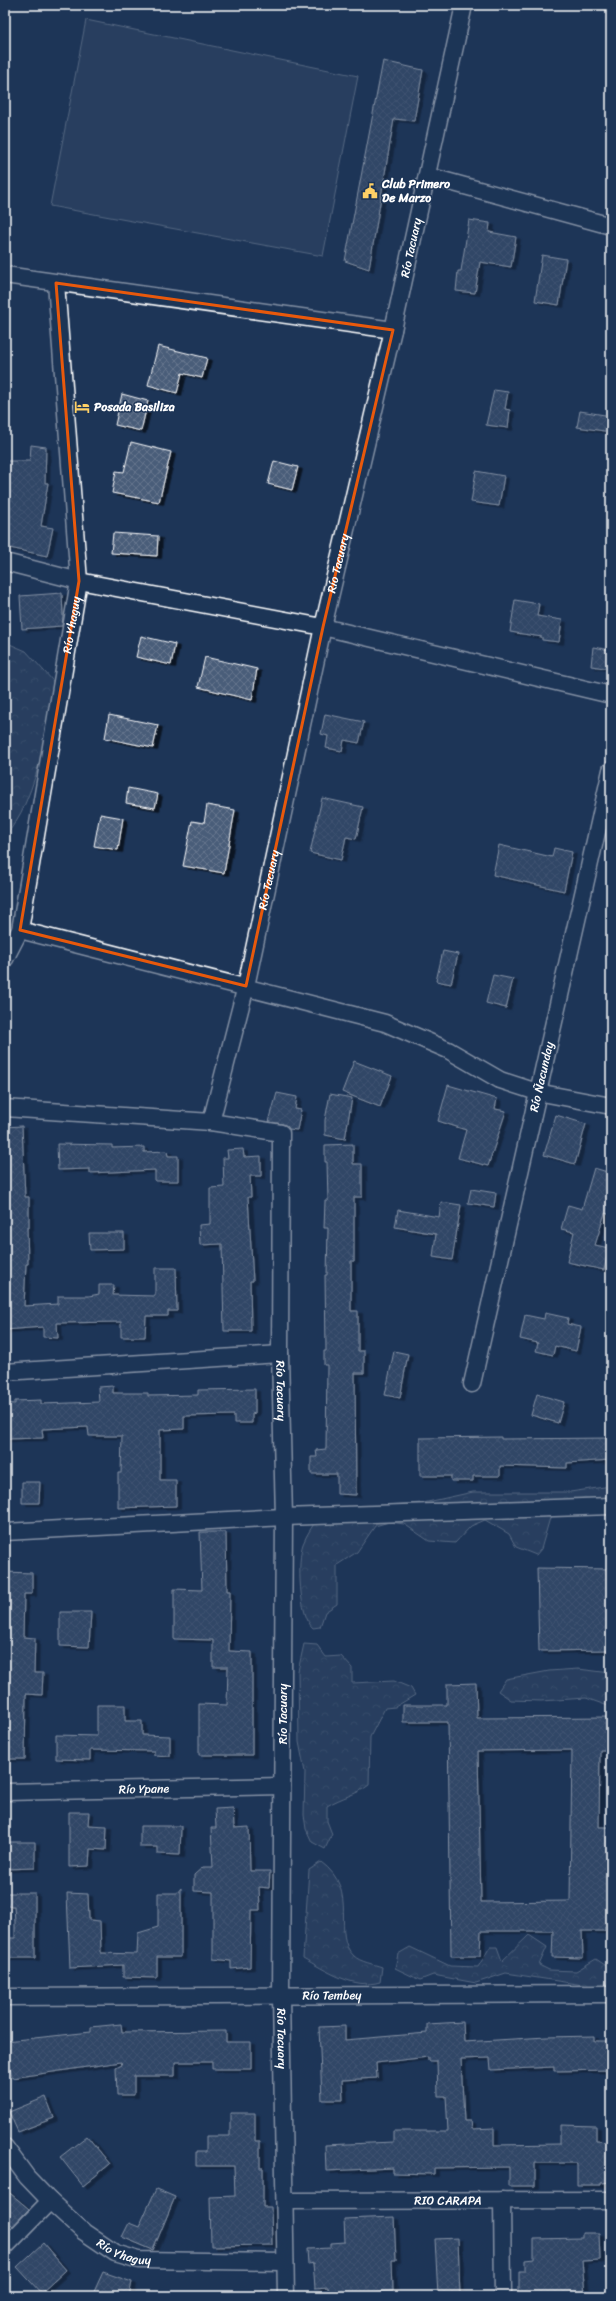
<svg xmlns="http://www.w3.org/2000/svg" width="616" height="2301" font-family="Sriracha,sans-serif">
<defs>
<pattern id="forest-crowns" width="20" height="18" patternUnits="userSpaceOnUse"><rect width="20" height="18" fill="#364b69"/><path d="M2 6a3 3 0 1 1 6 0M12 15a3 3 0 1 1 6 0" fill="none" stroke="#546680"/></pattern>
<pattern id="building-cross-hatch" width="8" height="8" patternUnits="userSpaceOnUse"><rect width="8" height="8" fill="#4a5d79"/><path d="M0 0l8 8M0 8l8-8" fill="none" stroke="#65758d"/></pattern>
<filter id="shadow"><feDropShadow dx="4.5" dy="2.5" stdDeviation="0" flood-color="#0009"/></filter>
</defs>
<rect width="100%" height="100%" fill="#1d3557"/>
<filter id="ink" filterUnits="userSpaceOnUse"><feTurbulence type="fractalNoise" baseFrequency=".025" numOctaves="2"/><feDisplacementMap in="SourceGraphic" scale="8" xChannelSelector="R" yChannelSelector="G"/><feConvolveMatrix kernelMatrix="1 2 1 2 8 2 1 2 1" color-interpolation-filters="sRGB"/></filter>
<g filter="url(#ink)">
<path fill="#364b69" stroke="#9aa5b4" d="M86,20L358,76L323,256L50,206Z"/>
<g fill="url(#forest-crowns)" stroke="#9aa5b4">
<path d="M5,642L26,651L53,681C49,723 42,765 25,804C20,816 12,827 5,838Z"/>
<path d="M611,1486V1504L552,1511L541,1549L536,1555L516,1547L509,1534L485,1520L471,1526L455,1543L429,1541L404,1524L389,1522L375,1526L357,1552L337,1565V1604L325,1612L320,1627L313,1628C299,1616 297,1560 303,1544C307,1533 315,1523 320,1514L348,1507L423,1503L473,1492H570Z"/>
<path d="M304,1644L317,1645L326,1657L341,1656L352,1668V1683L394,1681L411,1688L415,1695L395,1707L385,1708L370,1737L369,1785C356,1795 342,1797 327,1806V1821L332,1834L325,1849L312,1842L306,1829L304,1815L305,1772L299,1742L298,1671Z"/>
<path d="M578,1669L611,1673V1707L586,1698L541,1701L511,1700L498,1691L506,1679L549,1671Z"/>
<path d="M321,1862C361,1891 330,1934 354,1956C360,1962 374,1964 382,1967L380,1982C354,1990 325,1970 303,1958L309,1870Z"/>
<path d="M529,1935L547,1947L539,1965L549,1970L576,1971L596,1959L611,1969V1984L596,1987L506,1973L476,1983L433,1975L420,1980L395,1968L398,1954L410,1947L450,1966L478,1967L490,1947H497L502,1961Z"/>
</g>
<g fill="url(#building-cross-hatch)" stroke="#fff" fill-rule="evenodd" filter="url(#shadow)">
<path d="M383,61L423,70L414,121L394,119L369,269L345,261Z"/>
<path d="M469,220L490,223L489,232L516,237L511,267L480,262L475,293L456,291L458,271H461Z"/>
<path d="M542,255L566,259L559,305L535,301Z"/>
<path d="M158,346L207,358L202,378L182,373L177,393L148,385Z"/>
<path d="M494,390L508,392L505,409L510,410L508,428L486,425Z"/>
<path d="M122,394L148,401L141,431L115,425Z"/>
<path d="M580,411L611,416V432L577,427Z"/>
<path d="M131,442L171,452L159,502L112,493L116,471L124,472Z"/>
<path d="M31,445L46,447L45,483H48L41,526L53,528L47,556L5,547V461H30Z"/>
<path d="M274,461L298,467L292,490L268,484Z"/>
<path d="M476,471L504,476L499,506L471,502Z"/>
<path d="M113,533L158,536L157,556L111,553Z"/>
<path d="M62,593L63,616L62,626L22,629L20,596Z"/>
<path d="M515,600L539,604L537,616L562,620L559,642L542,640V637L510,632Z"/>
<path d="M141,636L175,644L171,665L136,657Z"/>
<path d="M593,647L611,650V669L591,666Z"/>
<path d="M205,657L257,669L252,700L198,687Z"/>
<path d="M325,714L364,722L359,743L344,740L342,751L326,748L328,736L321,734Z"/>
<path d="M109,715L158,725L153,748L105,738Z"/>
<path d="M128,788L158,794L155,808L126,803Z"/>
<path d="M322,798L363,807L356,839L346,837L341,860L310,853Z"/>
<path d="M207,805L235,810L224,873L183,866L192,821L204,823Z"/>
<path d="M100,814L123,818L118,850L94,846Z"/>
<path d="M499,845L552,857L554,848L572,852L564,891L493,875Z"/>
<path d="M443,951L458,954L451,984L436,981Z"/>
<path d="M493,975L513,979L506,1008L486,1003Z"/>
<path d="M354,1061L392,1076L380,1107L342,1092Z"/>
<path d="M448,1085L497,1099L495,1109L506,1111L488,1166L458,1158L466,1130L438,1121Z"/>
<path d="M277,1093L297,1097L295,1109L301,1110L297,1130L289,1129L283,1124L269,1122Z"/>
<path d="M330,1094L352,1098L345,1139L325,1135V1120Z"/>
<path d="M556,1115L586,1124L575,1164L544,1155Z"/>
<path d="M22,1126L25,1197H29V1228H27L28,1264H26L24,1306L58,1304V1296H89L99,1294V1285H114L113,1295L155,1296V1268H176L177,1311H168V1316H146L145,1337H121V1322L57,1323L58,1338L43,1337V1327L5,1330V1127Z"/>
<path d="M57,1144L112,1145V1148L144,1147V1152L167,1151L168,1156H178V1181H155V1170L90,1173V1169L58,1170Z"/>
<path d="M353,1144V1164H362V1197H354V1261H351V1311H358V1351H364V1373H355L356,1495L337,1494V1474H311V1457H317L316,1450L326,1449L327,1365H324V1351H326L325,1275H327L328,1228H324L325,1201H328L327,1162H325V1145Z"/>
<path d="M243,1149L244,1157L261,1156V1176H250L251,1197H248L253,1281H250L251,1331H224L222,1244L200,1245L199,1225L210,1224V1188L224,1187L223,1158H228L227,1150Z"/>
<path d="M594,1168L611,1173V1215L605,1213L595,1245L609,1248L604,1270L567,1262L574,1232L561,1229L568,1205L582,1209Z"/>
<path d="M471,1189L496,1193L494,1207L468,1203Z"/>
<path d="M441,1202L461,1205L452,1260L433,1257L436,1234L395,1227L398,1210L439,1217Z"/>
<path d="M89,1233H124V1249L90,1250Z"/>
<path d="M545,1313L568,1318L567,1324L581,1327L576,1351L555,1346L553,1355L536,1351L538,1343L520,1339L525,1315L544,1319Z"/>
<path d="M394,1351L408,1354L400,1398L385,1395Z"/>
<path d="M113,1386V1393H148V1396L198,1395V1390L255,1389V1413L252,1414V1423H234V1415L184,1416V1429L160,1430V1480H176V1506L118,1508V1473H121L122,1436H89L88,1427L42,1429L43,1438L5,1439V1403L15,1404V1401L41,1400V1404L99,1402L98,1387Z"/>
<path d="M537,1394L564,1402L558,1423L531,1415Z"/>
<path d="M501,1437V1439L611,1438V1460L567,1463V1468L500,1466V1476H473V1481H451V1476H420V1438Z"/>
<path d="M22,1482H40L39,1503H22Z"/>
<path d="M200,1532H226L227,1591H230L229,1651L252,1652V1755H199V1704L227,1705L228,1667H213V1640L174,1639V1589L202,1590Z"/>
<path d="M537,1568L611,1569V1650L539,1651Z"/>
<path d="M5,1572L32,1573V1594H24L23,1637L35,1638L34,1673H43L42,1695L26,1694L25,1759H5Z"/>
<path d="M60,1612H91L89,1647L60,1646Z"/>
<path d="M476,1683L477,1718L611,1717V1750H600L599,1827H611V1927H605V1931H582L583,1958L552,1957L553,1931H481L480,1956H451L448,1722H403V1705H447V1684ZM572,1750L570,1901L481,1902L478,1751Z"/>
<path d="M97,1705H125V1721H142V1735L170,1736V1756L154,1755V1751L90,1750V1760L56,1759V1735L97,1736Z"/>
<path d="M233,1808L234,1828L249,1827L250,1871H270L269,1888L259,1887L260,1910H251L250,1967L231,1969V1961L213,1959V1892L194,1891V1875L203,1867H213L211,1828H216L215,1809Z"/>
<path d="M69,1812H89L88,1825L107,1826L106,1850L90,1849L89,1866L69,1867Z"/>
<path d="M140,1826H181L180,1855L158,1854V1847H140Z"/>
<path d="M5,1842H35V1868L5,1869Z"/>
<path d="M181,1888V1957H157V1978L123,1977V1965L70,1968L67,1893L88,1894L89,1920L100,1921L101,1953L137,1954L138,1933L158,1927V1893H177Z"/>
<path d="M5,1893H35V1958H5V1938H15V1922L14,1906H5Z"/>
<path d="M463,2022L464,2042L546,2037L594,2036V2041H611V2070L554,2071V2067L491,2070L490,2058L461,2059L464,2121H471L472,2129L494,2128V2145L560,2144V2125L596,2126V2141L611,2142V2182L601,2183V2185H577V2163H535V2186H509V2167L434,2168V2174L393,2173V2168L326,2171L325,2145L393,2142V2131H448L446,2096H438L437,2061H428V2057L376,2063L377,2078L342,2080L343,2100H322L319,2027L345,2026V2040L427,2033V2024Z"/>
<path d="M121,2024L122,2032L226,2031V2042H251V2069H212V2062H175V2076H134V2095H117L116,2068L122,2065L121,2062L12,2078L6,2041L91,2032V2027Z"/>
<path d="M46,2097L54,2118L18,2132L9,2112Z"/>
<path d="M230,2113H255V2141H260V2168H263V2207H271L272,2245L211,2246L210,2197L235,2196L234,2166H196V2152H206V2136H230Z"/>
<path d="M87,2136L110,2164L83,2186L60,2157Z"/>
<path d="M5,2189L29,2209L13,2226L5,2219Z"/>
<path d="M156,2189L175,2197L153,2250L122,2237L129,2223L139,2227Z"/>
<path d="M394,2217L396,2260H392L393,2291L375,2292V2296H329L328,2287L315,2288L313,2263L308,2264L307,2249L331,2248V2243L345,2242L344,2219Z"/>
<path d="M582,2233H599L600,2260L582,2261L585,2294H575V2296H519V2271H525V2260L534,2259V2239L582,2238Z"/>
<path d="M458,2238L460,2296H438L435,2239Z"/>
<path d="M43,2243L66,2270L41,2293L17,2267Z"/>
<path d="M103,2272L132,2282L129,2296H92Z"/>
</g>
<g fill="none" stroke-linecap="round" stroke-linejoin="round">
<g stroke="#fff" stroke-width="19">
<g id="street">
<path d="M428,176L611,226"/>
<path d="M5,275L393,330"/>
<path d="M5,562L79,581L323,627L611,695"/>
<path d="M20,930L385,1023L448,1050L500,1080L537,1092L611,1106"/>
<path id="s1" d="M5,959L20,930L79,581L56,283"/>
<path id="s2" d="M5,1108L211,1122L281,1133L280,1354L284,1517L281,1995L286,2296"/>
<path id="s3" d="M211,1122L246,986L323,627L393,330L464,5"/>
<path d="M5,1372L280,1354"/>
<path id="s4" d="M472,1384L611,770"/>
<path d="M5,1532L284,1517L611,1506"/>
<path id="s5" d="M5,1792L282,1786"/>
<path id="s6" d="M5,1997L611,1994"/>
<path id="s7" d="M5,2147L27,2177L50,2201L84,2232L115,2253L139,2260L285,2262"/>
<path d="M502,2200L503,2296"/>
<path id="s8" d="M286,2201L611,2200"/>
<path d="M5,2247L50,2201"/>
</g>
</g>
<use href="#street" stroke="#1d3557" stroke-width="16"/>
</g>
</g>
<path d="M0 0H616V2301H0ZM56,283L393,330L323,627L246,986L20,930L79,581Z" fill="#1d3557" fill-opacity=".55" fill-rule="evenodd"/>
<path fill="none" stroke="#e8590c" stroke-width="3" stroke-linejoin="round" d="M56,283L393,330L323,627L246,986L20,930L79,581Z"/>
<defs>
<g id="civic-bare" transform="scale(1.2)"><path d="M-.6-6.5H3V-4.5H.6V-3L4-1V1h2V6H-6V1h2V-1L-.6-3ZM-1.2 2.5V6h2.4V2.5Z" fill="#ffd166" stroke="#1d3557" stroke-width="2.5" paint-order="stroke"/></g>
<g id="hotel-bare" transform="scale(1.2)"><path d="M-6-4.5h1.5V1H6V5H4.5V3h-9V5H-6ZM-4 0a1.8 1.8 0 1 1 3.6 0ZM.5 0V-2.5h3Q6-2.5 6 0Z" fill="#ffd166" stroke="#1d3557" stroke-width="2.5" paint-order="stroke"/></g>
</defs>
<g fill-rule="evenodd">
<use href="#civic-bare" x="370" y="191"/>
<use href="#hotel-bare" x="82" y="407"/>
</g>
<g text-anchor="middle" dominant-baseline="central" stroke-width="3" stroke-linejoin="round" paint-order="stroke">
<g font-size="12" font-weight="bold" fill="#fff" stroke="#1d3557" text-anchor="start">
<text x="382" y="184">Club Primero<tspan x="382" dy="14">De Marzo</tspan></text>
<text x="94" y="407">Posada Basiliza</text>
</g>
<g font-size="12" fill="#fff" stroke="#1d3557">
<text stroke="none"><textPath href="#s3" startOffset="897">Río Tacuary</textPath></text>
<text stroke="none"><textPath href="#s3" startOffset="573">Río Tacuary</textPath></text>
<text stroke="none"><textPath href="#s1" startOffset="342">Río Yhaguy</textPath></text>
<text stroke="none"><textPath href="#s3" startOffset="249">Río Tacuary</textPath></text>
<text stroke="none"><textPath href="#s4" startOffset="315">Río Ñacunday</textPath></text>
<text stroke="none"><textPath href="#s2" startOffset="535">Río Tacuary</textPath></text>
<text transform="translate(283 1714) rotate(-90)">Río Tacuary</text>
<text stroke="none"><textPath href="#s5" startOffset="139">Río Ypane</textPath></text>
<text stroke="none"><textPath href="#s6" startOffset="327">Río Tembey</textPath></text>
<text stroke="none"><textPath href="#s2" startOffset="1183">Río Tacuary</textPath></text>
<text stroke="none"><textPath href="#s8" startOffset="162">RIO CARAPA</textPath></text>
<text stroke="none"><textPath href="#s7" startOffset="162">Río Yhaguy</textPath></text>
</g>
</g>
<rect width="616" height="2301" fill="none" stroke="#1d3557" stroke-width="20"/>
<rect x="10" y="10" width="596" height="2281" fill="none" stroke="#fff" stroke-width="1.5" filter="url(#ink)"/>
</svg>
